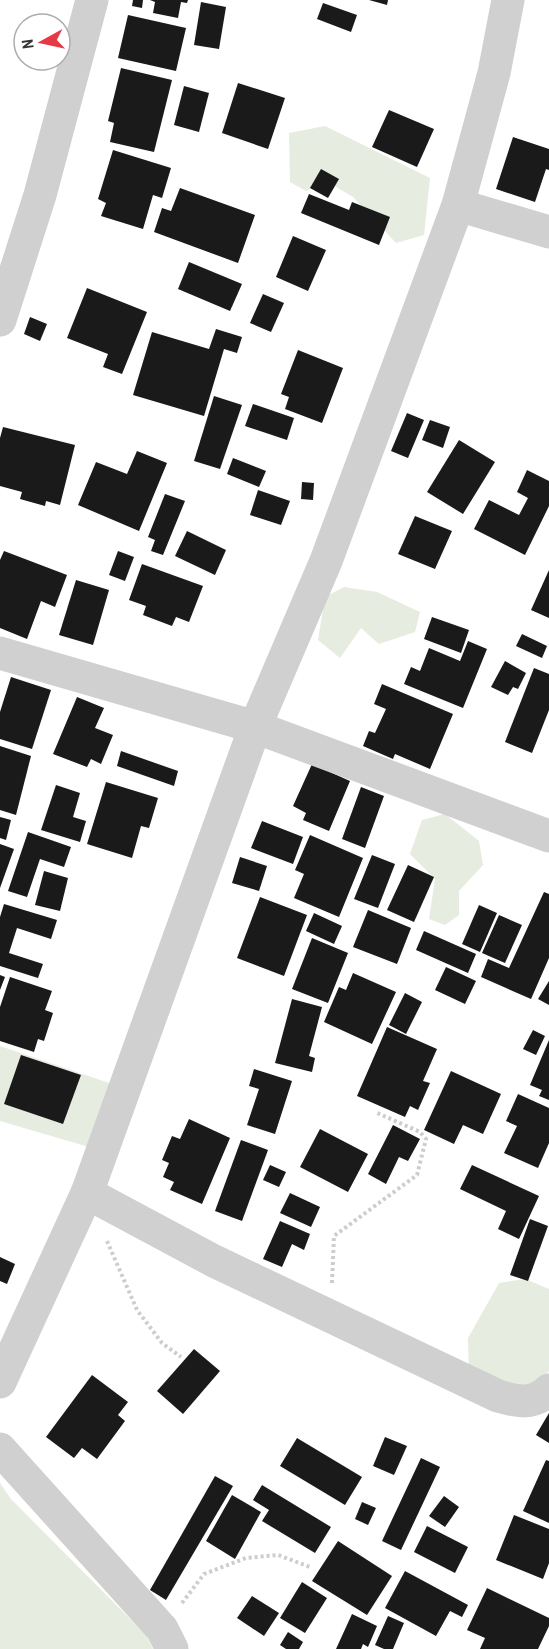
<svg xmlns="http://www.w3.org/2000/svg" width="549" height="1649" font-family="'Archivo Narrow',sans-serif">
<rect width="100%" height="100%" fill="#fff"/>
<g fill="#e6ecdf">
<path d="M325,126L430,178L424,235L396,243L353,197L326,181L306,191L290,182L289,133Z"/>
<path d="M344,587L377,592L420,612L415,632L379,644L361,628L340,658L318,640L325,597Z"/>
<path d="M445,814L479,841L483,865L459,891V915L445,925L429,919L435,879L410,854L422,820Z"/>
<path d="M0,1046L112,1084L89,1147L0,1121Z"/>
<path d="M525,1279L549,1289V1371L540,1381L511,1390L469,1375L468,1338L499,1283Z"/>
<path d="M0,1483L11,1499L146,1635L153,1649H0Z"/>
</g>
<g fill="#1a1a1a">
<path d="M133,0H143L142,8L132,6Z"/>
<path d="M150,0H188L187,3L181,2L178,18L153,13L155,2Z"/>
<path d="M369,0H388L387,5Z"/>
<path d="M201,2L226,7L219,49L194,45Z"/>
<path d="M323,3L357,15L351,32L317,19Z"/>
<path d="M128,15L186,28L176,71L118,58Z"/>
<path d="M121,68L172,80L154,152L110,142L114,123L108,121Z"/>
<path d="M238,83L285,98L268,149L222,133Z"/>
<path d="M184,86L209,93L199,132L174,125Z"/>
<path d="M389,110L434,129L417,167L372,147Z"/>
<path d="M513,137L549,149V170L546,169L535,202L496,189Z"/>
<path d="M113,150L171,168L162,198L153,195L143,229L101,216L106,203L98,199Z"/>
<path d="M321,169L339,179L328,198L310,188Z"/>
<path d="M180,188L255,215L238,263L154,232L162,208L171,211Z"/>
<path d="M309,194L349,210L352,202L390,217L379,245L301,213Z"/>
<path d="M293,236L326,250L308,291L276,277Z"/>
<path d="M189,262L242,284L230,311L178,289Z"/>
<path d="M87,288L147,312L122,374L103,367L108,354L67,338Z"/>
<path d="M263,294L284,303L271,332L250,323Z"/>
<path d="M30,317L47,324L40,341L24,334Z"/>
<path d="M216,329L242,337L237,353L224,349L204,416L133,395L152,332L209,349Z"/>
<path d="M298,350L343,368L322,423L285,409L289,397L281,394Z"/>
<path d="M214,396L242,405L220,469L194,461Z"/>
<path d="M253,404L294,418L287,440L245,426Z"/>
<path d="M407,413L424,420L408,458L391,451Z"/>
<path d="M430,420L450,427L443,448L422,440Z"/>
<path d="M3,427L75,445L60,505L46,501L45,506L20,499L22,492L0,486V438Z"/>
<path d="M459,440L495,462L463,514L427,492Z"/>
<path d="M137,451L167,463L139,531L78,505L96,462L127,474Z"/>
<path d="M233,458L266,471L259,487L227,474Z"/>
<path d="M527,470L549,481V506L525,555L474,529L489,500L519,515L528,498L517,492Z"/>
<path d="M302,482L314,483L313,500L301,499Z"/>
<path d="M258,490L290,501L281,525L250,515Z"/>
<path d="M165,494L185,501L163,555L151,551L155,540L148,537Z"/>
<path d="M415,516L452,531L435,569L398,554Z"/>
<path d="M187,531L226,550L215,575L175,556Z"/>
<path d="M4,551L67,575L55,607L41,601L27,639L0,628V560Z"/>
<path d="M118,551L134,557L125,581L109,575Z"/>
<path d="M142,564L203,586L189,622L176,617L172,626L143,615L146,606L129,600Z"/>
<path d="M549,570V618L531,610Z"/>
<path d="M76,580L109,590L93,645L59,635Z"/>
<path d="M432,617L469,630L461,653L424,639Z"/>
<path d="M522,634L547,646L542,658L516,646Z"/>
<path d="M468,641L487,649L463,708L404,684L411,667L420,671L429,648L460,661Z"/>
<path d="M505,661L526,673L518,689L513,687L508,695L491,687Z"/>
<path d="M534,668L549,674V710L532,753L505,742Z"/>
<path d="M11,677L51,690L32,749L0,739V712Z"/>
<path d="M382,684L453,714L430,769L395,754L393,759L363,746L369,731L375,733L386,709L374,704Z"/>
<path d="M77,697L104,708L95,728L113,735L101,764L91,759L87,767L53,754Z"/>
<path d="M0,746L31,756L16,815L0,810Z"/>
<path d="M121,751L178,771L174,786L117,766Z"/>
<path d="M312,764L350,781L329,831L303,820L306,813L293,806Z"/>
<path d="M106,782L158,798L149,828L141,826L132,858L87,844Z"/>
<path d="M56,785L80,793L73,817L86,821L80,842L41,830Z"/>
<path d="M361,787L384,796L365,848L342,839Z"/>
<path d="M0,817L11,820L6,840L0,838Z"/>
<path d="M262,821L303,837L293,864L251,848Z"/>
<path d="M28,832L71,847L64,867L40,859L27,897L8,891Z"/>
<path d="M310,835L363,858L339,917L294,898L304,874L295,870Z"/>
<path d="M0,844L14,849L0,888Z"/>
<path d="M372,855L395,864L378,908L354,899Z"/>
<path d="M240,857L267,866L259,891L232,883Z"/>
<path d="M408,865L434,877L414,922L387,910Z"/>
<path d="M44,871L68,878L60,911L35,905Z"/>
<path d="M544,892L549,894V958L531,999L481,977L488,959L509,968Z"/>
<path d="M260,897L307,915L284,976L237,958Z"/>
<path d="M4,904L57,920L51,939L17,928L9,953L43,964L38,978L0,966V917Z"/>
<path d="M479,905L497,913L480,952L462,944Z"/>
<path d="M368,910L411,928L397,964L353,947Z"/>
<path d="M314,913L342,926L334,944L306,931Z"/>
<path d="M499,915L522,925L505,963L482,953Z"/>
<path d="M424,931L476,954L468,973L416,950Z"/>
<path d="M312,938L348,953L328,1003L292,989Z"/>
<path d="M446,967L476,981L465,1004L435,990Z"/>
<path d="M353,973L396,992L372,1044L324,1022L339,987L346,990Z"/>
<path d="M0,975L5,977L0,990Z"/>
<path d="M10,977L52,991L45,1010L53,1013L44,1041L38,1039L34,1052L0,1041V1007Z"/>
<path d="M549,981V1005L538,999Z"/>
<path d="M405,993L422,1002L406,1034L389,1025Z"/>
<path d="M292,999L322,1007L309,1056L315,1058L312,1072L275,1063Z"/>
<path d="M387,1027L437,1049L423,1081L430,1083L418,1110L410,1106L405,1117L357,1096Z"/>
<path d="M533,1030L545,1036L536,1055L523,1049Z"/>
<path d="M549,1040V1100L539,1096L542,1090L530,1085Z"/>
<path d="M21,1055L81,1075L63,1124L4,1104Z"/>
<path d="M254,1069L292,1081L275,1134L247,1125L259,1089L249,1086Z"/>
<path d="M451,1071L501,1094L483,1134L463,1125L454,1144L424,1130Z"/>
<path d="M518,1094L549,1108V1143L538,1168L504,1153L517,1126L506,1121Z"/>
<path d="M189,1119L230,1138L202,1204L170,1190L174,1182L163,1177L169,1163L162,1160L172,1136L180,1139Z"/>
<path d="M393,1125L420,1139L408,1161L399,1157L386,1184L368,1174Z"/>
<path d="M320,1129L368,1154L348,1192L300,1167Z"/>
<path d="M241,1140L268,1150L242,1221L215,1211Z"/>
<path d="M270,1165L286,1172L279,1187L263,1180Z"/>
<path d="M472,1165L539,1196L519,1239L498,1229L506,1211L460,1189Z"/>
<path d="M290,1193L320,1207L311,1227L280,1213Z"/>
<path d="M530,1219L548,1226L528,1281L510,1275Z"/>
<path d="M280,1221L310,1234L304,1250L292,1244L282,1267L263,1259Z"/>
<path d="M0,1257L15,1264L7,1284L0,1281Z"/>
<path d="M194,1349L220,1371L183,1414L157,1391Z"/>
<path d="M92,1375L128,1402L118,1415L125,1421L97,1459L82,1448L74,1458L46,1437Z"/>
<path d="M549,1413V1443L536,1435Z"/>
<path d="M385,1437L407,1446L394,1475L373,1466Z"/>
<path d="M297,1438L362,1477L345,1505L280,1466Z"/>
<path d="M421,1458L440,1467L401,1550L382,1541Z"/>
<path d="M546,1460L549,1461V1523L523,1511Z"/>
<path d="M215,1476L233,1486L166,1600L150,1590Z"/>
<path d="M262,1485L331,1527L315,1553L262,1521L269,1510L253,1500Z"/>
<path d="M232,1495L261,1512L235,1559L206,1541Z"/>
<path d="M444,1496L459,1507L445,1527L429,1516Z"/>
<path d="M362,1502L376,1508L368,1525L355,1519Z"/>
<path d="M514,1515L549,1529V1563L543,1579L496,1560Z"/>
<path d="M427,1526L468,1547L455,1573L414,1552Z"/>
<path d="M338,1541L392,1576L367,1615L312,1581Z"/>
<path d="M405,1571L468,1605L462,1617L450,1611L436,1636L385,1608Z"/>
<path d="M302,1582L327,1598L305,1633L280,1618Z"/>
<path d="M487,1588L549,1618V1626L538,1649H480L485,1638L467,1630Z"/>
<path d="M252,1596L279,1613L264,1636L237,1618Z"/>
<path d="M352,1614L377,1626L368,1647L363,1644L361,1649H336Z"/>
<path d="M388,1616L404,1623L393,1649H384L375,1645Z"/>
<path d="M288,1632L303,1642L299,1649H286L280,1645Z"/>
</g>
<g fill="none" stroke-linecap="round" stroke-linejoin="round">
<g stroke="#cdcdcd" stroke-width="4" stroke-dasharray="3 3" stroke-linecap="butt">
<path d="M107,1241L137,1310L162,1343L181,1357"/>
<path d="M332,1283L334,1236L417,1175L426,1139L420,1132L375,1112"/>
<path d="M182,1603L204,1574L246,1558L278,1555L310,1567"/>
</g>
<g stroke="#d0d0d0" stroke-width="33">
<path d="M458,205L549,232"/>
<path d="M0,320L40,195L92,0"/>
<path d="M0,653L255,727L549,836"/>
<path d="M87,1193L214,1261L498,1396C518,1402 533,1405 549,1390"/>
<path d="M0,1382L87,1193L255,727L326,561L458,205L494,73L508,0"/>
<path d="M0,1449L162,1629L172,1649"/>
</g>
</g>
<g transform="translate(42 42) rotate(262)"><circle r="28" fill="#ffffff" stroke="#adadad" stroke-width="1.5"/>
<path d="M0-4.5L10 22L0 15L-10 22Z" fill="#e63946"/>
<text y="-9" font-size="16" font-weight="bold" text-anchor="middle" fill="#333333">N</text>
</g>
</svg>
